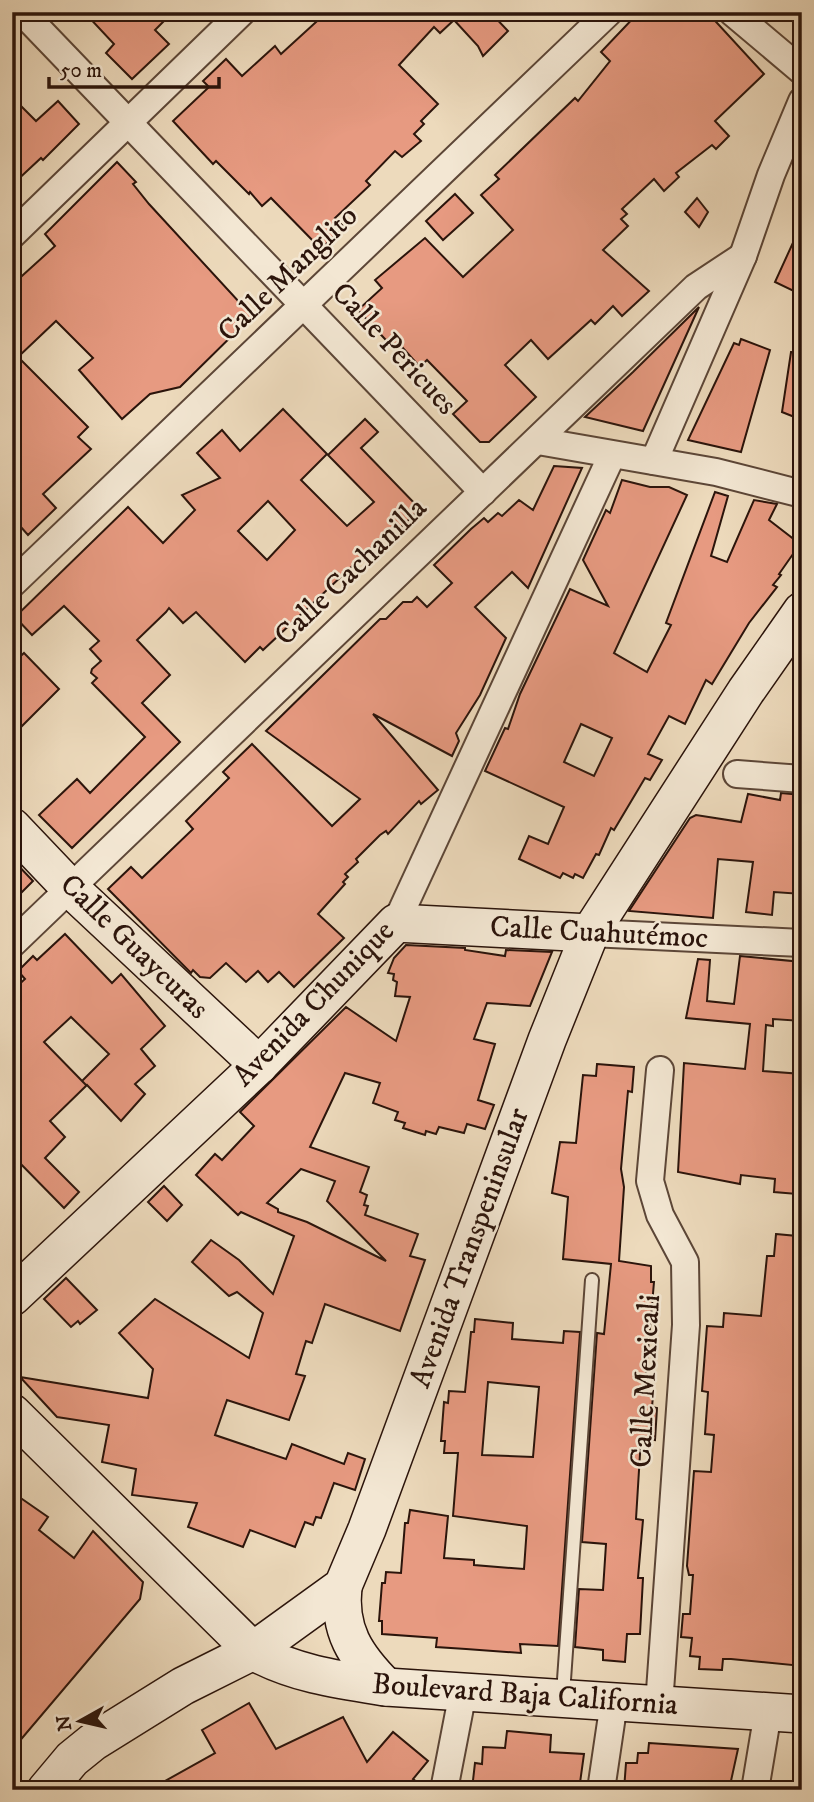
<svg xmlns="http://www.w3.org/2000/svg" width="814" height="1802" font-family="'IM FELL DW Pica',serif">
<rect width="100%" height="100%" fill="#eddabc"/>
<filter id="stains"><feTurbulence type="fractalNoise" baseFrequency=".00286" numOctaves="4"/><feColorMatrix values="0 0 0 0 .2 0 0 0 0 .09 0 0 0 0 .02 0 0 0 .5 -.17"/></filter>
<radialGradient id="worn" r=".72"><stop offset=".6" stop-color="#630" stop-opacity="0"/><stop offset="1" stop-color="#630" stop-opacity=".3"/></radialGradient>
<g fill="#e79a81" stroke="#2b140b" stroke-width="2" fill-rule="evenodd">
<path d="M84,12H173L155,30L169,44L132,79L106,53L114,44Z"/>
<path d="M327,12H490L508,31L483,56L478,46L454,20L440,33L434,27L399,65L438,104L421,121L424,124L414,134L421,141L402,157L395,151L366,181L370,185L335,218L344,227L321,249L271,198L262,206L250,192L249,194L216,161L213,164L173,121L209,87L203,81L226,59L242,76L275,46L281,54Z"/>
<path d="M639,12H707L764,74L715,121L729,136L716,149L712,145L676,173L679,177L664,191L654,179L622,209L627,214L621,219L628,226L603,250L649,291L622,316L613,306L595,324L591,320L548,359L531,340L505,365L536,397L489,442H480L453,414L467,401L427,360L420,367L402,347L397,352L358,310L382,288L375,280L425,238L463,277L513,230L481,195L499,179L495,175L575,98L578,101L610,61L601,52Z"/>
<path d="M12,97L36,121L58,101L79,124L43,160L41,158L12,185Z"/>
<path d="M117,162L136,182L133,184L149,204L252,316L180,387L150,394L122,419L79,370L93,358L56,321L18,357L88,427L78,437L91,449L43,494L56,508L28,535L12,517V285L55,246L45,234Z"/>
<path d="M455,194L473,213L443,240L426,221Z"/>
<path d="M697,198L708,212L699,227L685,212Z"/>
<path d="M802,223V295L775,282Z"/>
<path d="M699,307L643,431L585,417L633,372Z"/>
<path d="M741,339L770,350L741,452L688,440L734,343L739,345Z"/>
<path d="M791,352L802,353V420L782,412Z"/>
<path d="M283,409L327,454L301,480L347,526L374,502L328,455L365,419L378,432L361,448L420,509L400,528L396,525L263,650L260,647L245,662L196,612L183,623L169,608L166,612L137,640L170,675L142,703L180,742L72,848L39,815L77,779L90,793L145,737L92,683L97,678L91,673L92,669L101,661L90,649L99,641L64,606L32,635L15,617L128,507L163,543L195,510L182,495L220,478L197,453L222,430L240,451ZM268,501L295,530L267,560L238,531Z"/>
<path d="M554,466L582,468L528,588L512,572L475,607L506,638L480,695L456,733L459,741L452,756L373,714L438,790L421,804L419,801L388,834L386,831L380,835L356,859L358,862L345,874L348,877L343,882L345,884L318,914L344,938L294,987L279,972L268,982L258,971L246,982L226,963L210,978L200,977L193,970L191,973L108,889L131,867L142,878L193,829L186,821L229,778L223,772L252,744L332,826L360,799L266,731L380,619H386L403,602H412L417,597L427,607L452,583L434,565L471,529L484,518L488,522L498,513L502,516L519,500L533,510Z"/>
<path d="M622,480L650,487H669L687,495L614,653L647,672L671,625L666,623L715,492L728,496L711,556L727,562L754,500L777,504L769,520L800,544L779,574L781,575L773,585L777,587L749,623L712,684L706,680L685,724L669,716L648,754L662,760L650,780L645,778L614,830L611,828L599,855L596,854L583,878L575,874L573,878L563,873L560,878L519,859L529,836L548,844L564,807L485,771L505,728L508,729L520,694L570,589L608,606L583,560L606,510L610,513ZM581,724L612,738L594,776L564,762Z"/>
<path d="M24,653L59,689L22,726L12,716V664Z"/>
<path d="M781,793L802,795V894L774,892L772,915L746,912L753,862L718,859L713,918L629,911L690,818L696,815L741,822L748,794L780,800Z"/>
<path d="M12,859L33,881L12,902Z"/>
<path d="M65,934L112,983L121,974L165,1026L141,1049L155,1066L135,1084L145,1094L121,1121L87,1085L50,1121L65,1137L45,1158L79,1192L64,1208L12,1155V991L25,979L18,971L33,956L37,960ZM71,1017L109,1054L82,1081L86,1085L44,1042Z"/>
<path d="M406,945L465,948V950L505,956L506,950L552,952L530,1006L487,1003L474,1039L495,1044L478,1100L494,1105L485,1129L467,1124L464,1133L439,1127L436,1134L426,1131L425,1135L403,1128L405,1123L395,1120L398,1112L373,1103L380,1083L345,1073L310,1147L369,1167L360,1192L367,1195L364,1205L368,1206L365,1215L418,1234L410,1256L425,1260L400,1331L325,1304L312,1343L306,1341L296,1374L305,1376L289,1420L227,1400L215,1435L286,1459L292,1444L344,1464L348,1453L365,1459L355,1490L334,1483L321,1518L316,1517L313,1525L305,1522L295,1547L250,1530L243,1547L188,1527L197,1503L132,1495L136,1469L102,1462L109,1425L57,1417L20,1377L148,1398L153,1369L119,1333L155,1299L249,1358L263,1313L237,1292L229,1296L192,1262L211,1240L239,1260L273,1294L294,1236L241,1212L238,1215L196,1175L215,1154L222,1160L254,1126L240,1112L346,1007L396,1041L410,997L395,996L397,982L393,980L394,974L388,973L394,958ZM301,1169L335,1181L327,1201L386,1261L307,1222L278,1212V1209L267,1203Z"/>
<path d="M740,956L802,962V1021L773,1019V1026L766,1025L763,1071L802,1074V1178H799L797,1194L774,1192L775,1179L741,1175L740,1184L678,1172L684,1063L745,1069L750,1024L686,1018L698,959L710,960L707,1001L734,1004Z"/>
<path d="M597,1064L634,1067L632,1092L628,1091L621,1169L624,1187L619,1261L651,1266V1282H654L645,1385H654L652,1407L657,1408L655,1440L641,1438L636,1519L643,1520L638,1578H643L640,1634H627L625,1662L603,1660V1650L575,1647L579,1589L603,1590L606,1544L582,1542L597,1333L604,1334L611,1264L563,1259L568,1197L552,1193L560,1142L576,1143L583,1075L596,1076Z"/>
<path d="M164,1186L182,1205L167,1221L148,1202Z"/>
<path d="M776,1234L797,1236L796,1258H802V1494L793,1584L798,1585L796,1623L802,1624V1666L731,1659H723L722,1670L699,1669L700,1657L690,1656L692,1638L681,1637L683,1614H690L693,1575H689L687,1566L694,1471L711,1472L714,1435L705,1434L708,1392L702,1391L707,1326L723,1327L724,1313L761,1316L767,1256H774Z"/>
<path d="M66,1278L97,1310L80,1324L78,1321L71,1327L44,1299Z"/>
<path d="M475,1319L513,1323L512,1339L563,1343L564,1331L580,1332L558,1646L520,1644L521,1653L466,1649L436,1647L437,1638L382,1634V1621H379L382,1583H385L386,1572L401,1573L405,1523H408L410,1510L448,1516L444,1558L474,1560V1565L524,1569L527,1526L453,1516L458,1453H444L445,1441H441L444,1402L448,1403L449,1391L465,1392L471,1332H474ZM488,1382L539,1387L533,1457L482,1455Z"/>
<path d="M12,1492L48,1517L39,1530L74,1558L93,1531L143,1582L140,1599L12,1750Z"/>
<path d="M249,1703L276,1749L343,1717L367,1762L393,1732L428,1761L413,1779L427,1790H398L389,1782L377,1790H345L343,1785L334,1790H149L215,1753L202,1730Z"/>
<path d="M507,1731L551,1735L550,1752L584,1754L579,1790L472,1789L475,1763L482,1764L483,1747L505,1748Z"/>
<path d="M649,1743L738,1749L729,1790H624L626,1763H637L638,1753H648Z"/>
</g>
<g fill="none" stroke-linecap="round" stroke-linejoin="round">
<g stroke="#5c4637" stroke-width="16">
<path id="lane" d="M563,1694L592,1280"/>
</g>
<g stroke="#5c4637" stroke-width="30">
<g id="street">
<path d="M22,12L483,492"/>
<path d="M732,12L802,71"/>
<path d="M12,235L242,12"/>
<path d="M538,441L716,472L802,494"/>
<path d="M654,461L743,256L771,175L802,101"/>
<path d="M12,584L609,12"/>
<path d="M737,774L802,779"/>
<path d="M396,923L612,455"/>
<path d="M590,933L802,943"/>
<path d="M12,944C242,726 467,504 696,287L743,256"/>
<path d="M659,1705L686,1325L685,1262L660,1215L650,1181L660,1070"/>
<path d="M444,1790L463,1692"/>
<path d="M601,1790L614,1702"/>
<path d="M755,1790L768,1712"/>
</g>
</g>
<g stroke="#2b140b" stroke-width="40">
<g id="secondary">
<path d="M12,827L71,889L259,1065"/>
<path d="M12,1297L259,1065L396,923L590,933"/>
<path d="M12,1413L253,1651C294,1674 340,1680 386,1687L802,1714"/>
<path d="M343,1586C338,1630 355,1656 386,1687"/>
<path d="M46,1790L72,1759L93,1742L183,1686L253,1651L343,1586L367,1529L547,1040L590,933L746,691L802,611"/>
</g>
</g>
<use href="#lane" stroke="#f3e7d3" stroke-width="12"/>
<use href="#street" stroke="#f3e7d3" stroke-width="26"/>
<use href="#secondary" stroke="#f3e7d3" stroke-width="37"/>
</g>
<g text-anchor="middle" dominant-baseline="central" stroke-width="5" stroke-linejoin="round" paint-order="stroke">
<g font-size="30" fill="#2b140b" stroke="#f3e7d3">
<text transform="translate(288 274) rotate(-44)">Calle Manglito</text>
<text transform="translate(394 349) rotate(47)">Calle Pericues</text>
<text transform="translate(351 572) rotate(-44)">Calle Cachanilla</text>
<text transform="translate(599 933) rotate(3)">Calle Cuahutémoc</text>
<text transform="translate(134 947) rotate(44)">Calle Guaycuras</text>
<text transform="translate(314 1004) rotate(-46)">Avenida Chunique</text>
<text transform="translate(470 1248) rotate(-70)">Avenida Transpeninsular</text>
<text transform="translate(646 1381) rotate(-87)">Calle Mexicali</text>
<text transform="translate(525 1695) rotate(4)">Boulevard Baja California</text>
</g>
</g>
<rect width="814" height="1802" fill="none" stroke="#eddabc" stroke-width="42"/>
<rect x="14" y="14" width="786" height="1774" fill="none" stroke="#2b140b" stroke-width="3.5"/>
<rect x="21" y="21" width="772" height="1760" fill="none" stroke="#2b140b" stroke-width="2"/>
<g transform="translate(80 1721) rotate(262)" stroke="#f3e7d3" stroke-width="5" paint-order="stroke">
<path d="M0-5L12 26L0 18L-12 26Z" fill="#2b140b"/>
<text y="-10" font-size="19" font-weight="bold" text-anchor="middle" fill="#2b140b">N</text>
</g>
<path d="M49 77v10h170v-10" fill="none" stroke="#2b140b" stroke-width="3.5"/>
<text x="60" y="77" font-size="21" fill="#2b140b" stroke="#f3e7d3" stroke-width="5" paint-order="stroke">50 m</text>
<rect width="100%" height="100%" filter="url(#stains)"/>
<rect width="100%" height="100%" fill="url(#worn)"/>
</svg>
